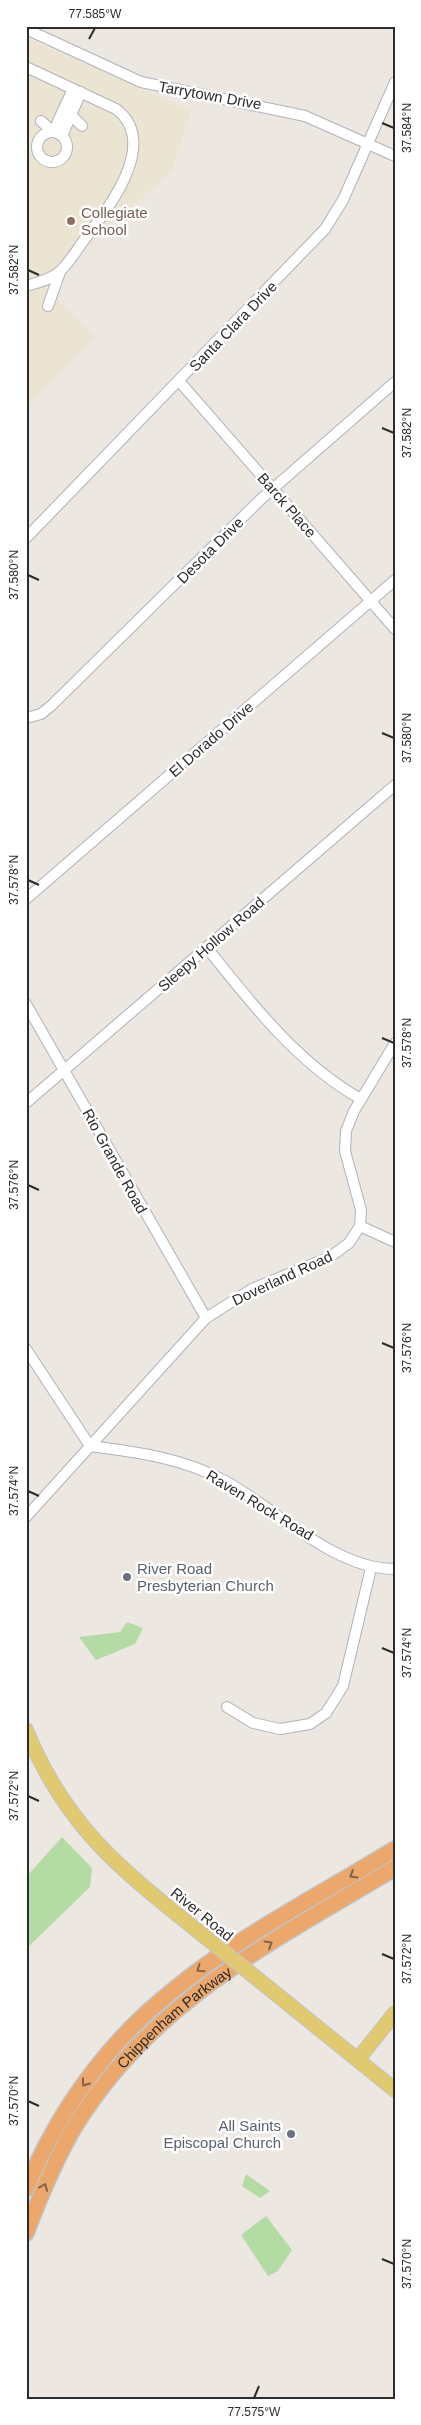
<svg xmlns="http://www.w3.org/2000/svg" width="421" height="2425" font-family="Helvetica,sans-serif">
<rect width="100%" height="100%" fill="#ece7e0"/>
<path fill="#ebe4d2" d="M26,37L191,111L172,170L45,287L95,338L26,408Z"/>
<g fill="#b5dba4">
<path d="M127,1622L143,1628L135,1644L96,1660L79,1637L120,1632Z"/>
<path d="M62,1837L92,1868L90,1887L26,1949V1877Z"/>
<path d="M246,2174L270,2191L260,2198L242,2186Z"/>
<path d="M266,2216L292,2250L278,2271L268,2276L241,2235Z"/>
</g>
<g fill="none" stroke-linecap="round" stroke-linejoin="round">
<g stroke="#b1b2ba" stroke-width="12">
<g id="minor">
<path d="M26,29L141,82L305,116L395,156"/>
<path d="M26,67L116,109C161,143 107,210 84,240C76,251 68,265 58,273C49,280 37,283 26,286"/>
<path d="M71,115L82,126"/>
<path d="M41,121L53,132L73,89"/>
<circle cx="52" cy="147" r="15"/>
<path d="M62,136L81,92"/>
<path d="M48,306L60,272"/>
<path d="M179,381L395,629"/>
<path d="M26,538L325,229L343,200L395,82"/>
<path d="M26,718L41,714L52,705L260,500L395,382"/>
<path d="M26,899L395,580"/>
<path d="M207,948C251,1003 298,1064 361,1099"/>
<path d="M26,1004L206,1318"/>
<path d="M26,1103L395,785"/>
<path d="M360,1226L395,1242"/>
<path d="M26,1349L90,1446C137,1452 183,1458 225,1481C278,1510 333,1569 395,1569"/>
<path d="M26,1517L206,1318L252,1289L330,1257L349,1243L360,1226L361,1210L345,1151L346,1131L354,1111L395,1043"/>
<path d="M227,1707L253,1723L280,1729L310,1724L326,1713L343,1686L371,1568"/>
</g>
</g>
<g stroke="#c4c4c4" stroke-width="16">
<g id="major">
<path d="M26,1730C68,1832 126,1873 208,1939"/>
<path d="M260,1981L395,2090"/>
<path d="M358,2059L395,2013"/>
</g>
</g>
<g stroke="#c4c4c4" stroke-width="18">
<g id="highway">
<path d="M26,2189C57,2113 107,2043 171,1992C239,1936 320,1895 395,1849"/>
<path id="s1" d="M26,2233C40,2196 55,2160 75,2126C152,2001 273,1941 395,1868"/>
</g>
</g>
<use href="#minor" stroke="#fff" stroke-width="10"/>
<use href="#major" stroke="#e0c971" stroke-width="14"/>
<use href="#highway" stroke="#eba76c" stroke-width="15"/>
<g stroke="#c4c4c4" stroke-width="16" stroke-linecap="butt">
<path id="major-bridge" d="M208,1939L260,1981"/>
</g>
<use href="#major-bridge" stroke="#e0c971" stroke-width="14"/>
</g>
<defs><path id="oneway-chevron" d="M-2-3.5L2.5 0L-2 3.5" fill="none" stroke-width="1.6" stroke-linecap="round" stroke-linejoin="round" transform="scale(1.25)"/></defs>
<g stroke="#826349">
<use href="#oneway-chevron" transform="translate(353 1875) rotate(149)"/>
<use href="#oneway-chevron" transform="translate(269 1944) rotate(-31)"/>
<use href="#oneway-chevron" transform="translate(200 1969) rotate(145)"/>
<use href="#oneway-chevron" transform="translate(85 2083) rotate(126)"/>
<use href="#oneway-chevron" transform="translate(44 2187) rotate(-67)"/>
</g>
<path fill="none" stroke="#2c2c2c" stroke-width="2" d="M89,39L95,28M382,123L394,128M28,270L39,275M382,428L394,433M28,575L39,580M382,733L394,738M28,880L39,885M382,1038L394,1043M28,1185L39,1190M382,1343L394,1348M28,1491L39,1496M382,1648L394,1653M28,1796L39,1801M382,1954L394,1959M28,2101L39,2106M382,2259L394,2264M254,2398L259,2386"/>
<circle fill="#8d6e63" stroke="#fff" stroke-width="2" cx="71" cy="221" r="5"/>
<g fill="#6b7280" stroke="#fff" stroke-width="2">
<circle cx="127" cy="1577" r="5"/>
<circle cx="291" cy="2134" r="5"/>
</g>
<g text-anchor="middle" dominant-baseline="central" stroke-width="5" stroke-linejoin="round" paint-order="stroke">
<g font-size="15" fill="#2c2c2c" stroke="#fff">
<text transform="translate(210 95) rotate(10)">Tarrytown Drive</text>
<text transform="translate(233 326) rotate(-46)">Santa Clara Drive</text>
<text transform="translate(287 505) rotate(49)">Barck Place</text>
<text transform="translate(210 550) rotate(-45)">Desota Drive</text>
<text transform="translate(211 739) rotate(-41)">El Dorado Drive</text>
<text transform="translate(211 944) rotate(-41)">Sleepy Hollow Road</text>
<text transform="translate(115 1161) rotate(61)">Rio Grande Road</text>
<text transform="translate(282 1278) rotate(-25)">Doverland Road</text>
<text transform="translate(260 1505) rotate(31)">Raven Rock Road</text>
<text transform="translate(202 1914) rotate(39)">River Road</text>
<text stroke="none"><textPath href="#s1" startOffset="266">Chippenham Parkway</textPath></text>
</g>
<g font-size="15" fill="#785e54" stroke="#fff" text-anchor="start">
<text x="81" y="212">Collegiate<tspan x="81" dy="17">School</tspan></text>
</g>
<g font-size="15" fill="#5b616d" stroke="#fff" text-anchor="start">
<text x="137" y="1568">River Road<tspan x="137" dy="17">Presbyterian Church</tspan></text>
<text x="281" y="2125" text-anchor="end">All Saints<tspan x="281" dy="17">Episcopal Church</tspan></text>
</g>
</g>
<rect width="421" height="2425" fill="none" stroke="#ffffff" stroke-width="55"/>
<rect x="28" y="28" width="366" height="2370" fill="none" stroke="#2c2c2c" stroke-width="2"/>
<g font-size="12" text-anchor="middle" fill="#2c2c2c">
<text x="95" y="18">77.585°W</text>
<text transform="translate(407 128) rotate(-90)" y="4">37.584°N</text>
<text transform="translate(14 270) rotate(-90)" y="4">37.582°N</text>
<text transform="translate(407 433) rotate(-90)" y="4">37.582°N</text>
<text transform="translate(14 575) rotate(-90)" y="4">37.580°N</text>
<text transform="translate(407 738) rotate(-90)" y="4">37.580°N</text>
<text transform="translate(14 880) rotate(-90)" y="4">37.578°N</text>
<text transform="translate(407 1043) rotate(-90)" y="4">37.578°N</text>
<text transform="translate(14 1185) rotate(-90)" y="4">37.576°N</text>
<text transform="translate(407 1348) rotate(-90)" y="4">37.576°N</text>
<text transform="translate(14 1491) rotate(-90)" y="4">37.574°N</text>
<text transform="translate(407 1653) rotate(-90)" y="4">37.574°N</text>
<text transform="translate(14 1796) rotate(-90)" y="4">37.572°N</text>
<text transform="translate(407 1959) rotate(-90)" y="4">37.572°N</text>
<text transform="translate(14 2101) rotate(-90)" y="4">37.570°N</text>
<text transform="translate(407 2264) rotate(-90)" y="4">37.570°N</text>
<text x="254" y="2416">77.575°W</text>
</g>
</svg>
